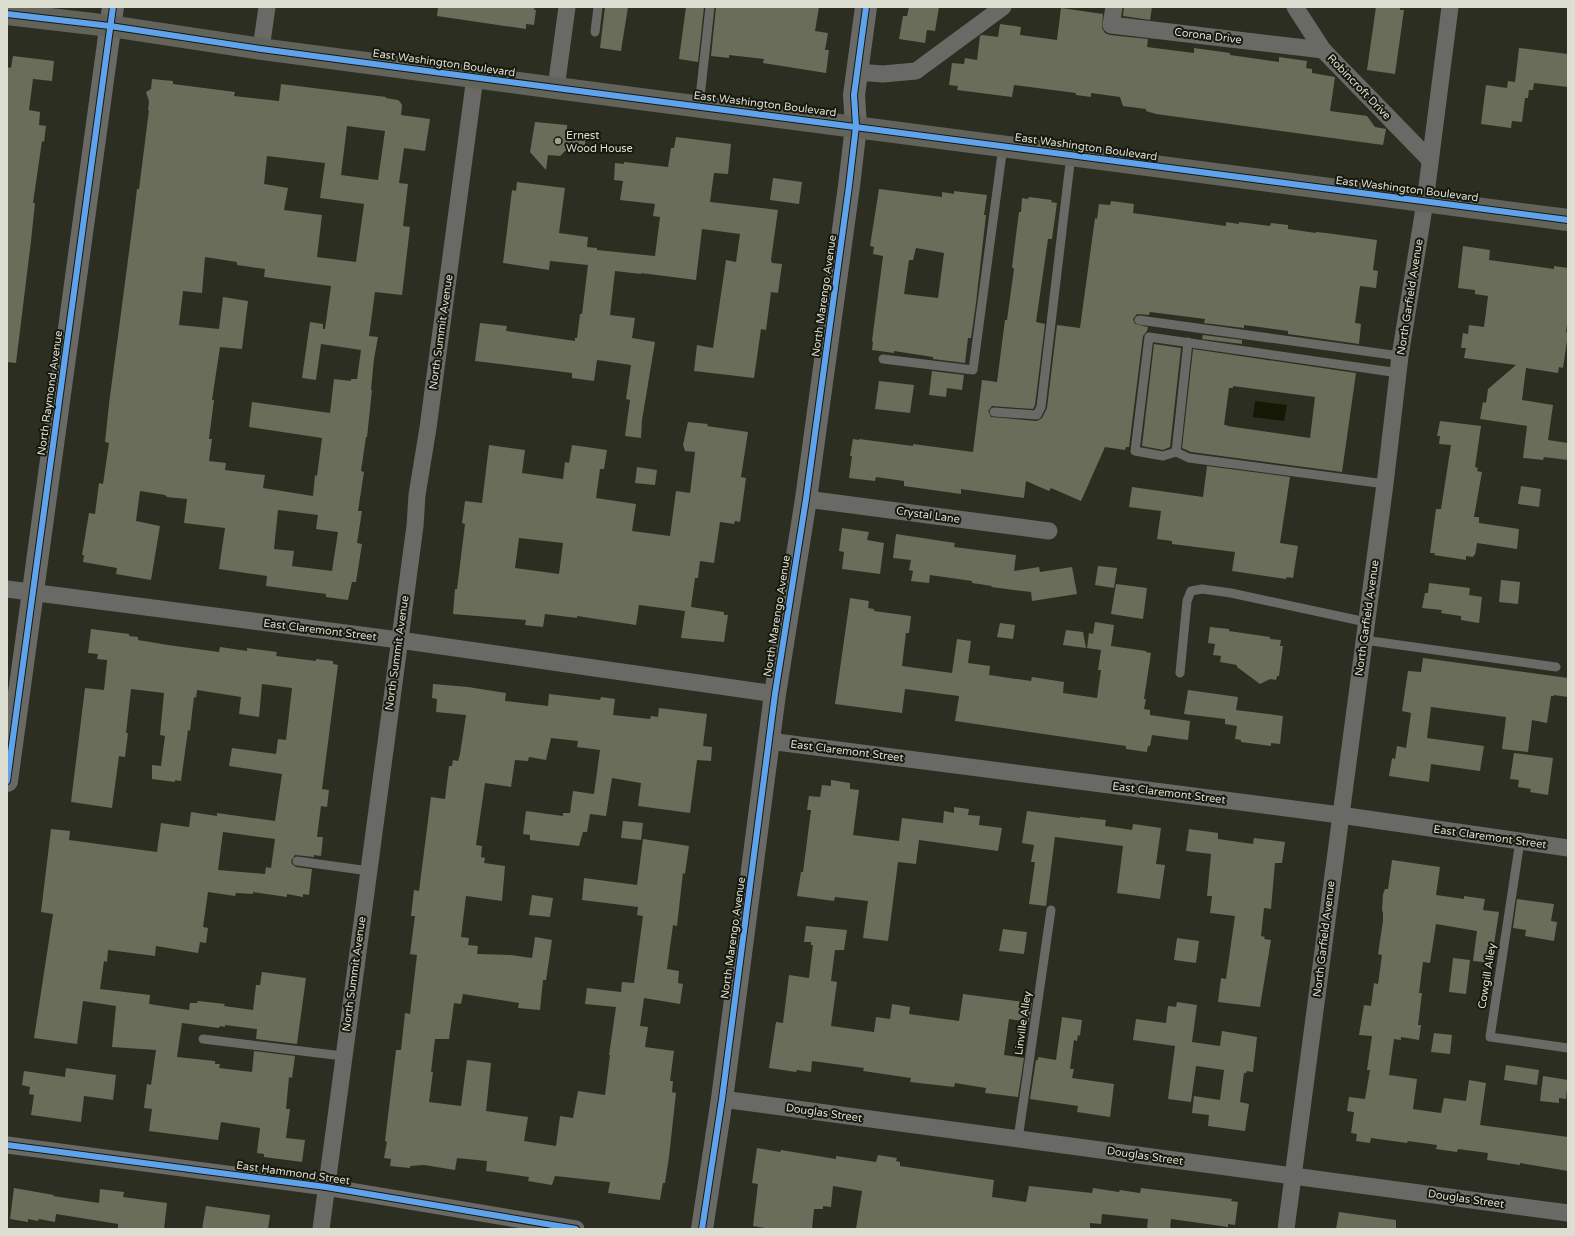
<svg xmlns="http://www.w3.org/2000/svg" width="1575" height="1236" font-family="'Varela Round',sans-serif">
<rect width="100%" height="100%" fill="#2c2e22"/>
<path fill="#151804" d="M1255,401L1287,405L1284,421L1253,417Z"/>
<g fill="#6a6d59" fill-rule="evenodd">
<path d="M438,7H535L534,10H536L534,25L526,24V29L437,16Z"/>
<path d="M605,7H628L621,51L600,48Z"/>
<path d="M686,7H704L698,62L679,59Z"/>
<path d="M716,7H819L815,31L828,33L825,50H829L826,73L763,63L764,59L729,55V58L711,56Z"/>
<path d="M909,7H939L935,31L927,30L925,43L899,39L903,16H907Z"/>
<path d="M1124,7H1152L1150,20L1123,16Z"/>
<path d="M1376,7H1400V10H1404L1395,74L1367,70Z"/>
<path d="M1061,8L1103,14L1102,28L1105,33L1110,35L1148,39L1147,47L1194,53V48L1230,53V55L1279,62V57L1307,61L1306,68L1312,69V73L1335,77L1330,111L1367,116L1375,127L1386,129L1383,145L1156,114L1146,111V109L1123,106L1120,97L1091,93V97L1076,95V93L1014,85L1012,97L957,90L958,86L949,85L952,63L964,64L965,58L977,60L980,36L982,35L998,37L1000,24L1021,27L1020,35L1057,40Z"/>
<path d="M1519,48L1568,54V87L1534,83L1533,90H1529L1528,98H1525L1522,122L1512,121L1511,128L1481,124L1486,85L1507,88L1508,81L1515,82Z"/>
<path d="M13,56L54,61L52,81L33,79L29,110L40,112L39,125L46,126L44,142L42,141L33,203H35L31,241L16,363L7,362V67L11,68Z"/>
<path d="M152,79L173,81V84L235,92L234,96L279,101L281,84L386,97V98L398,100L400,102L402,105L401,115L430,119L425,151L404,148L399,183L408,184L403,226L410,227L402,295L375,292L369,336L378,337L374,359L371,390H372L367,437H366L361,471L364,472L358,511H362L357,543L362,544L356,582H352L348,600L326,597V594L266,586L267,576L219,569L225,528L184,523L187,499L167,497L165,495L140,491L136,521L160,526L151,580L116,574L117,568L83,562L84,555H82L89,513L95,514L99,483L103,484L109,443L105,442L109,404L134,214L137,189H139L149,110H148L149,101L146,92L151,89ZM347,126L385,131L378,180L341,175ZM267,156L325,163L320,198L364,204L356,262L317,257L322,215L284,210L288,188L264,184ZM205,257L237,262V265L265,269L264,277L331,286L325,329H323V324L310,322L302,378L316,380L321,344L361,350L357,379H351V381L334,379L330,413L252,402L249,427L322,438L317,476L315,475L313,496L263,488L265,475L225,470L226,463L209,461L212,439H209L214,400H212L220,347L242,349L248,301L223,297L219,329L179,325L183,291L202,293ZM278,510L318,515L316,529L338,532L332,571L292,566L294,551L274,549Z"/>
<path d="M535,122L567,125V130L586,135L584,152L565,151L560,156L548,155L546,170L530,152Z"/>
<path d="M676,137L731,144L728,174L714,173L710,202L778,210L771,260L772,263L782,264L778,293L771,292L766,330L761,329L754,378L694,371L697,345L713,348L726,260L736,262L740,234L702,229L696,280L641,273V274L615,271L610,315L635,318L632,338L655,342L642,420L641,438L625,436L630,400L626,399L631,365L597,360L594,381L572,378V373L475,361L480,323L507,326L506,331L575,341V338H577L580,314H582L588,265L550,261L549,270L503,263L512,190L516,191L517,182L565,188L559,233L588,237L587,247L597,248V250L655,256L660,217L653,216L655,204L620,200L623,181L614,180L615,163L624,164V162L668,167L671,148H674Z"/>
<path d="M773,178L802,182L799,204L770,200Z"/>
<path d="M879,189L942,197V192L954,194V191L987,195L984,215H986L976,303L971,338H968L965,363L933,359V357L894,351V353L872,350L873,342L872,341L883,256L873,254L874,247L870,246ZM916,248L944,253L938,298L904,294L909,260H913Z"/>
<path d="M1029,197L1052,200L1051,202L1057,203L1052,239H1048L1036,322L1045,324L1035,405L1033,409L992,406L988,411L991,417L1037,421L1042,418L1047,408L1057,325L1080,328L1095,218L1097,219L1099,204L1110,205L1111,201L1134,204L1133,213L1226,226V222L1239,224V222L1270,226L1271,223L1288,225V229L1316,233V232L1326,233L1377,240L1373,270L1378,271L1376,288L1360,286L1355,323L1361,324L1359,344L1288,334V331L1244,325V328L1204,323L1205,319L1150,312L1149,315L1137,314L1133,319L1135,324L1148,327L1147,331L1143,336L1129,447H1126L1125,450L1105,447L1081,501L1051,488L1049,491L1026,481L1024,498L961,489V494L904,486V481L876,477L875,481L849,478L852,456H850L853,439L859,440V439L913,446V444L973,452L982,380L997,382L1005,320H1007L1014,269L1012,267L1019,212H1021L1022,198L1028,199Z"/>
<path d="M1463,246L1490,250L1489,260L1554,269V266L1568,268V316L1566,332L1568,333V334L1563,368L1559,367L1558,373L1526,368L1522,400L1553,405L1548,440L1568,443V460L1544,457L1543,460L1523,458L1527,426L1480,419L1483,402L1486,403L1488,389L1516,365L1464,358L1466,348H1461L1463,333L1468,334L1469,325L1484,327L1488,296L1475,294V290L1458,288Z"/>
<path d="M1203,335L1242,340V344L1202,339Z"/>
<path d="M1154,344L1181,348L1170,447L1163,450L1142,446Z"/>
<path d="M1193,349L1356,373L1342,472L1191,452L1182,448ZM1233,386L1315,397L1310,438L1227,426V425H1224L1229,388H1233Z"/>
<path d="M932,371L964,375L962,390L947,388L946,397L929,395Z"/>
<path d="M879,381L914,385L910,413L875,409Z"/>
<path d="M1440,421L1481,426L1475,467L1478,468L1477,471L1482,472L1474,517H1479V523L1519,529L1517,549L1477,543L1475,555H1474L1473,557L1466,556V560L1434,555L1435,553H1430L1436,509H1441L1451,445L1439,444L1440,436H1437Z"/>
<path d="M688,422L708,424L707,426L748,432L741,477L746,478L740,522L735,521L734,524L720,522L714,563L700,561L698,578H695L691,607L724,612V615H728L724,642L681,638L685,611L639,605L636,625L577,616V618L545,614L543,627L525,625L526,620L453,614L455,589H457L465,524L462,523L465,501L482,503L489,445L525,450L522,473L563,479L565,462L569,463L572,445L607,450L604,469H600L596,498L636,504L632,531L670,536L676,491L690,493L695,452L685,451L683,445ZM519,538L563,543L559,574L515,568Z"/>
<path d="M1207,466L1290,477L1280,543L1298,546L1293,578L1287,577L1286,579L1232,571L1235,552L1172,544V541L1157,539L1161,511L1129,507L1132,487L1203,497Z"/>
<path d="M637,467L657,470L655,485L635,483Z"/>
<path d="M1521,486L1541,489L1539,507L1518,504Z"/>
<path d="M842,528L869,532L867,540L884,543L880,574L842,569L844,552L839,551Z"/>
<path d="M896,534L955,543L954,547L1016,555L1014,571L1039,567L1040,572L1072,567L1077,594L1032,601L1031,592L991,587L992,586L972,583V581L930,575L929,583L911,581L913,571L909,570L911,560L893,558Z"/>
<path d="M1098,566L1117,568L1114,588L1095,585Z"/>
<path d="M1501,580L1520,582L1518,604L1499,602Z"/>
<path d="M1429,583L1470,588L1469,595L1482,597L1479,623L1461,620V616L1441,613L1442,610L1422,608L1425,593H1428Z"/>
<path d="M1116,584L1147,588L1143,619L1111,614Z"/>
<path d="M850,598L869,601L868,608L874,609V611L911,616L909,633H906L902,666L952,673L957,639L971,641L968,663L990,666L989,675L1031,681L1032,677L1064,682L1063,693L1097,698L1101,670H1098L1101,650L1087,648L1089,633L1093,634L1095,622L1114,625L1111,646L1146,651V652L1151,653L1144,699H1146L1144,709L1150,710V715L1190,721L1188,740L1152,735L1150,746H1148L1147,752L1126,749V746L955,721L959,696L905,689L902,713L835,704Z"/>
<path d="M1000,623L1015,625L1013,639L997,637Z"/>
<path d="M1210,627L1229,629V631L1270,637V639L1281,640L1280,646H1283L1279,676H1277L1276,680L1270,679L1260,684L1237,667V665L1220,662L1221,656L1213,655L1215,644L1208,643Z"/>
<path d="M91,629L129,634V636L138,637V640L168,645L219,652L220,647L247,651V648L277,652L276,656L316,661V659L333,661V664L338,665L322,789L329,790L327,807L321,806L317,837H323L321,856L314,855V857L295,855L291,861L292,864L296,867L312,869L309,895L303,894V897L287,894V897L253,892V894L236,893L235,896L208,892L203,927L208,928L206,943L200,942L198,953L156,946L155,956L108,950L107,962L104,961L100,989L150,995L149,1004L189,1010L190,1003H197L198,1001L225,1004L224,1006L253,1010L256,985H260L262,972L306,978L297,1044L256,1039L257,1029L225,1025V1027L220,1026L219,1028L182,1023L177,1057L215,1061V1064H220L219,1068L252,1072L254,1051L295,1056L292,1078L289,1077L286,1109H290L286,1138L305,1140L302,1162L264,1157V1154L257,1153L260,1128L221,1122L218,1140L149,1131L152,1109L144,1108L147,1084L151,1085L156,1050L112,1047L116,1006L83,1001L77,1044L34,1038L53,914L41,912L51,829L70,831L69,840L157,852L161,823L189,827L191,812L217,816V813L275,821L282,774L229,766L232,748L276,754L278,739L286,740L292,688L262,684L259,717L239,714L241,697L197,690L196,698L194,697L190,731L188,730L181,781L175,780V782L152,779V765L161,766L165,736L160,735L164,693L131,689L126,733H128L125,757L119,756L112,808L71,802L85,688L104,690L107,662V660L97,659L98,654L88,653ZM223,832L275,839L271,868L266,867L265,874L218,870Z"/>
<path d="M1066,630L1083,632L1086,648L1063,645Z"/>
<path d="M1423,658L1568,678V697L1554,695V696H1551L1547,723L1532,720L1528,752L1502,749L1506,717L1431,707L1427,738L1484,746L1480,771L1431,764L1429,782L1389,776L1392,758L1395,759L1397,746L1406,748L1411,713L1402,711L1408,671L1421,672Z"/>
<path d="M433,684L468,687L506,693L505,701L548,706L549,694L600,700L601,697L615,699L613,715L650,719L651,716L658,717L659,708L707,714L703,746L712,747L711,761L697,760L690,813L638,806L641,783L612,778L606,816L590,814L587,832H583L579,846L530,840V835L523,834L526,811L563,816V813H570L573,791L594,794L600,750L577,747L578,741L551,738L546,760L529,757L528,761L515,760L511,787L485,783L476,845L482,846L481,857L485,858L484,863L505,866L502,901L466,896L461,937L469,938L468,945L478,946L477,954L511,955L532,958L535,937L552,940L546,980H543L540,1010L518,1008L519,1003L463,994L461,1004L454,1003L449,1039H435L431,1072H433L429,1102L461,1106L467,1060L491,1063L486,1111L528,1117L524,1141L556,1146L560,1116L573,1118L578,1091L605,1095L610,1055H609L616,1007L585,1004L587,988L621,992L622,982L634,983L643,916L637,915L638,907L582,900L584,878L637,885L643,839L689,846L685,874L683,873L677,926L673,925L667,969L679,971L678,983L683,984L680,1004L644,998L640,1026L648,1027L645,1047L674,1051L670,1081H673L672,1092L676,1093L669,1157L665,1183H663L660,1200L608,1193L610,1182L555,1176L552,1185L528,1181L529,1177L486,1171L487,1161L457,1158L455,1170L424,1165L410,1166V1168L390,1166L391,1159L384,1158L387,1142L385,1141L396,1050H401L405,1013L410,1014L417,955L410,954L415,916H411L414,890L419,891L431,797L445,799L449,766H452L453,760L458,761L460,754L466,715L436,712L437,699L432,698Z"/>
<path d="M1188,690L1238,697L1236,710L1283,716L1280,744L1271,743V746L1241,742V740L1235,739L1237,726L1225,724V719L1184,714Z"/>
<path d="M1514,753L1553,758L1548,795L1530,792L1531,789L1518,787L1519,780L1510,779Z"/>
<path d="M831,780L850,783V789L859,790L853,835L899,841L902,818L943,823L944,811L954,813V807L969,809L968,815L980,816L979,825L1002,828L998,851L919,840L916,864L898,862L888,941L863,938L868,901L835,897L834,901L797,896L801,872H803L811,810H807L809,796L820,797L822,785L831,786Z"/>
<path d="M1027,811L1080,818V817L1106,820L1105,826L1132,830L1133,824L1161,828L1156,864L1165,865L1160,899L1117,893L1123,846L1055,837L1046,906L1029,904L1035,862H1031L1034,845L1022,843Z"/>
<path d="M623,821L643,823L641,840L621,838Z"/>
<path d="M1189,829L1218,833V839L1253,844L1254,838L1285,842L1282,863H1275L1271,909L1264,908L1261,936L1265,937L1264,939L1271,940L1260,1007L1218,1002L1221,978L1226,979L1235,916L1210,913L1212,896H1207L1211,854L1186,851Z"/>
<path d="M1392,860L1440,867L1436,895L1464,899V896L1485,899L1483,910L1499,912L1491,963L1473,961L1477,931L1436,924L1430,963L1423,962L1419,993H1422L1418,1025H1421L1419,1040L1401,1037V1040L1394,1039L1389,1075L1417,1079L1413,1109L1441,1113L1444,1098L1466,1101L1469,1080L1486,1083L1480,1125L1568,1137V1171L1520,1163V1165L1487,1160L1488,1153L1458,1149L1457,1152L1436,1149L1437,1145L1408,1141L1407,1143L1371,1138L1370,1143L1356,1141L1357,1134L1351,1133L1354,1112L1347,1111L1349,1097L1365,1099L1370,1070H1367L1372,1036L1359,1035L1364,1005L1371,1006L1374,983L1378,984L1382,955L1378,954L1383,921V912L1382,911L1383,894L1385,889H1388Z"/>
<path d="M532,895L553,898L550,917L529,915Z"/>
<path d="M1517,899L1554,904L1551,921L1557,922L1554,941L1525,936L1526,930L1513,928Z"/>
<path d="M806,926L847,930L844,950H835L831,981L837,982L831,1026L874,1032L876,1017L890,1019L892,1004L910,1007L909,1014L959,1021L963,994L1032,1003L1029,1022L1009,1019L1004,1055L1024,1058L1018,1097L985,1093L986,1088L955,1083L954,1087L910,1082L911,1078L863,1071L864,1068L812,1061L811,1072L797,1070L796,1072L769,1068L776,1022L783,1023L789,975L809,978L813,945H811V942H804Z"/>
<path d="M1003,929L1027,932L1024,954L999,951Z"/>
<path d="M1177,938L1199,941L1196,963L1174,960Z"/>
<path d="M1453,958L1470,960L1466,994L1449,992Z"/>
<path d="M1177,1002L1197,1005L1192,1042L1220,1046L1222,1031L1257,1037L1253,1072L1247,1071L1246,1073H1244L1240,1102L1249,1104L1245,1131L1208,1126L1209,1115L1192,1113L1194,1096L1220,1100L1224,1070L1196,1066L1191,1102L1168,1099L1175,1046L1133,1040L1136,1019L1166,1023L1168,1006L1176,1007Z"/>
<path d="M1062,1017L1082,1020L1080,1036L1078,1035L1077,1041L1074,1040L1070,1069H1074L1072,1078L1114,1084L1110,1117L1077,1112L1078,1106L1030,1099L1036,1060H1038V1057L1056,1060Z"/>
<path d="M1434,1033L1452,1035L1450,1054L1431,1052Z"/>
<path d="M1506,1065L1539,1070L1537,1085L1504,1080Z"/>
<path d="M66,1068L116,1075L113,1100L84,1096L81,1122L31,1115L34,1095L29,1094L30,1087L22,1085L24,1071L65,1077Z"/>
<path d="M1543,1076L1568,1080L1566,1099L1559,1098V1103L1540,1101Z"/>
<path d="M757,1148L780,1152L781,1150L836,1159V1156L876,1162L878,1155L897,1158L896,1161L900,1162V1166L994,1180L992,1197L1026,1202L1029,1186L1092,1193L1093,1188L1119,1192L1120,1190L1140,1193L1141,1188L1232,1199L1231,1201L1238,1202L1235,1225L1228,1224V1227L1171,1219L1170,1229L1147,1228L1148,1219L1102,1214L1101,1224L1090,1223V1229H856L862,1191L833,1186L831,1207L823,1206V1209H814L812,1229H772L753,1226L758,1184L752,1183Z"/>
<path d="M14,1188L54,1195L53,1196L99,1203L100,1189L124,1192L123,1197L167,1203L164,1229H118V1224L56,1214L55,1222L39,1219L38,1221L28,1219V1222L10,1219Z"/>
<path d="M206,1206L270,1215L268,1229H202Z"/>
<path d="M1339,1212L1396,1220V1229H1336Z"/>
</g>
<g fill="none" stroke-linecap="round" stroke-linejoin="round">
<g stroke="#696a66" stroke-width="9">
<path d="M595,32L598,7"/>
<path d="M699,106L710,7"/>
<path d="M1139,320L1400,356"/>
<path d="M883,359L973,370L1003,146"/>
<path d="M994,412L1037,415L1041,407L1071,155"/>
<path d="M1176,452L1188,342"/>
<path d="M1385,484L1189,458L1176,452L1163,456L1135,451L1149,337L1399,373"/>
<path d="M1364,640L1556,667"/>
<path d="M1180,673L1187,601L1191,591L1202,589L1231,593L1366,622"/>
<path d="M1520,841L1490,1037L1568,1048"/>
<path d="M297,861L369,871"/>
<path d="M203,1039L343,1056"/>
<path d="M1018,1139L1051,910"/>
</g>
<g stroke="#696a66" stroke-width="17">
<path d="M1114,7L1111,25L1323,50"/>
<path d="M1295,7L1323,50L1430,160"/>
<path d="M261,49L267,7"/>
<path d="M856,72L883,74L916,71L1003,7"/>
<path d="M556,88L567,7"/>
<path d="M806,499L1049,531"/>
<path d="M7,589L399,640L775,694"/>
<path d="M769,741L1340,815L1568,848"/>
<path d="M722,1099L1568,1213"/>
<path d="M7,1145L326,1187L576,1229"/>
<path d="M321,1229L415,526L417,495L428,428L475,77"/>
<path d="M1286,1229L1385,484L1400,356L1425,202L1450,7"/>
</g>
<g stroke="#696a66" stroke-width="22">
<path d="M7,781L113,7"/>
<path d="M702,1229L722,1099L775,694L806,499L849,186L856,126L854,95L866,7"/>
</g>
<path stroke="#62645c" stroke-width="22" d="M7,14L110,26L261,49L556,88L1568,220"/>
<g stroke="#17190f" stroke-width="8">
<g id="cycleway">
<path d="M7,14L110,26L261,49L556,88L1568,220"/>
<path d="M7,781L113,7"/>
<path d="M7,1145L326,1187L576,1229"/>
<path d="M702,1229L722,1099L775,694L806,499L849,186L856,126L854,95L866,7"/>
</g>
</g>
<use href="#cycleway" stroke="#60a3ed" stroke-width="6"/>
</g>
<circle fill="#9ea093" stroke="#17190f" stroke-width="1.5" cx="558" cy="141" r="4"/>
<g text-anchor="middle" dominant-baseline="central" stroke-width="4" stroke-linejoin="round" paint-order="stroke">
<g font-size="11" fill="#dbded0" stroke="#17190f">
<text transform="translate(1208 36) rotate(7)">Corona Drive</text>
<text transform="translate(444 63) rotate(8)">East Washington Boulevard</text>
<text transform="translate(1359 87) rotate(46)">Robincroft Drive</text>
<text transform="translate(765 104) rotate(7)">East Washington Boulevard</text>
<text transform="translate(1086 147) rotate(8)">East Washington Boulevard</text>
<text transform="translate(1407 189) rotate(7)">East Washington Boulevard</text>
<text transform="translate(824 296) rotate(-82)">North Marengo Avenue</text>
<text transform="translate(1410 297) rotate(-81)">North Garfield Avenue</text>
<text transform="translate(441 332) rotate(-82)">North Summit Avenue</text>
<text transform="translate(50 393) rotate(-82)">North Raymond Avenue</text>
<text transform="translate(928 515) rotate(8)">Crystal Lane</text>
<text transform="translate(777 616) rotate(-81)">North Marengo Avenue</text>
<text transform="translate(1367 618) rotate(-82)">North Garfield Avenue</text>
<text transform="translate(320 630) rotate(7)">East Claremont Street</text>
<text transform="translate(397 653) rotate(-82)">North Summit Avenue</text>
<text transform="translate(847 751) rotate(7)">East Claremont Street</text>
<text transform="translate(1169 793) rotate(7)">East Claremont Street</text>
<text transform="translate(1490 837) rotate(8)">East Claremont Street</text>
<text transform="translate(733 938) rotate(-82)">North Marengo Avenue</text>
<text transform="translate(1324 939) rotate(-83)">North Garfield Avenue</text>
<text transform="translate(354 974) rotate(-82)">North Summit Avenue</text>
<text transform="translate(1487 976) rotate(-81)">Cowgill Alley</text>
<text transform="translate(1023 1023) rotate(-82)">Linville Alley</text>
<text transform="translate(824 1113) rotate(8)">Douglas Street</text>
<text transform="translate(1145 1156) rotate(8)">Douglas Street</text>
<text transform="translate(293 1173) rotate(8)">East Hammond Street</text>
<text transform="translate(1466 1199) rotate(8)">Douglas Street</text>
</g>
<g font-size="11" fill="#dbded0" stroke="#17190f" text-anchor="start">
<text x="566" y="135">Ernest<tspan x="566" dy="13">Wood House</tspan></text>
</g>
</g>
<rect width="1575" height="1236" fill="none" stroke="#dbded0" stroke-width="16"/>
</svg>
